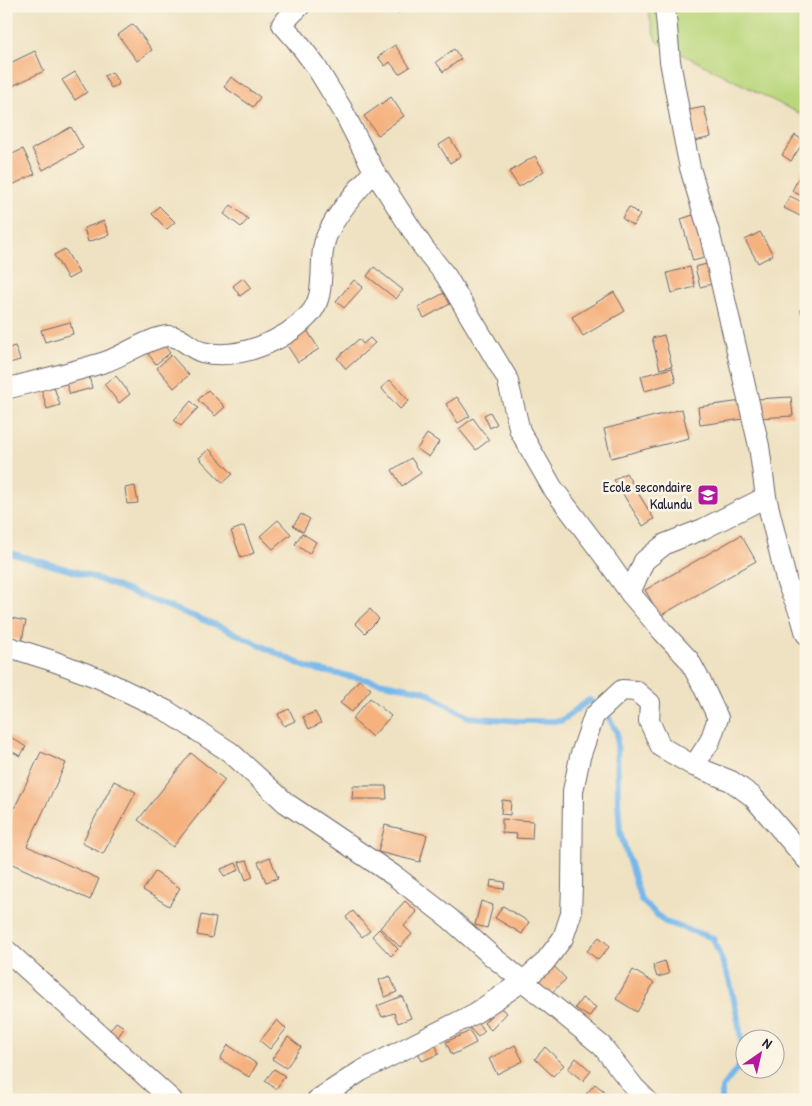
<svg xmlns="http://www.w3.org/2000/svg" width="812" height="1106" font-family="'Patrick Hand',sans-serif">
<rect width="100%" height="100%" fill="#fcf5e5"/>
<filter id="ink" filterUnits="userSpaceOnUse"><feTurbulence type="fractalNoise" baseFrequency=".02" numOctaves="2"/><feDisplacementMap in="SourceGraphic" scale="10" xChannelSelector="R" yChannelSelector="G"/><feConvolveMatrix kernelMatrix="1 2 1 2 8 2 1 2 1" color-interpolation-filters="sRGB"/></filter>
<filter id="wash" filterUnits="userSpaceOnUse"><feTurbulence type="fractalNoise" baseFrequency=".0096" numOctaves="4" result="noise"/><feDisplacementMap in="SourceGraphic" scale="20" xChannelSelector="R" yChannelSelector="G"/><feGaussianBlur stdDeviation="1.12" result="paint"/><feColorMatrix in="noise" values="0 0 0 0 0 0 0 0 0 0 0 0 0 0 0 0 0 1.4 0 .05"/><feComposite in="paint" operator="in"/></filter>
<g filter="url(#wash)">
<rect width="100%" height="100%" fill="#efe2c2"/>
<path fill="#bad77d" stroke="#6e7c5c" d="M647,6H806V117L656,41Z"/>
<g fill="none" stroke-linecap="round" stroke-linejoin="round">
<g stroke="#76b8eb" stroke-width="6">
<path d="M6,552L87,575L224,628L308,668L424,691L468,717L519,721H561L589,700L603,708L617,732L618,800L620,832L641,900L665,922L713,938L729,979L737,1014L744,1057"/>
<path d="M722,1100V1088L744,1060"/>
</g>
</g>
<g id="blocks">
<g fill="#f5b17e">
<path d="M377,6H390L391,9L382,14Z"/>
<path d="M393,6H408L398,13Z"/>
<path d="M133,24L152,50L137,61L118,35Z"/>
<path d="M395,45L410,67L399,74L390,62L385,66L378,57Z"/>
<path d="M454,49L461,59L443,72L436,62Z"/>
<path d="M35,51L44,71L6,89V65Z"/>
<path d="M75,72L87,92L75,100L62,80Z"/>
<path d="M112,72L119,84L111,88L104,76Z"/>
<path d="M231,77L260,97L253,107L224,87Z"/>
<path d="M391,97L404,116L378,135L364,116Z"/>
<path d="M704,107L711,137L691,142L684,111Z"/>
<path d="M71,127L83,148L43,170L32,149Z"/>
<path d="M795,135L804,141L791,161L782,155Z"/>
<path d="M450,138L461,156L450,163L439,145Z"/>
<path d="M23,149L35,174L6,188V157Z"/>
<path d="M535,156L544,171L519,187L509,172Z"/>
<path d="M803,168L806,169V183L800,195L792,191Z"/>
<path d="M790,196L806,204V219L784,208Z"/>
<path d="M231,205L248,219L241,227L224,214Z"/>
<path d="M159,206L175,222L167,229L152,214Z"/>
<path d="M629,207L640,215L633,226L622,218Z"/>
<path d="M696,214L708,257L693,261L681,219Z"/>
<path d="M104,221L109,235L88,242L84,228Z"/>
<path d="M760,232L773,255L758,263L745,240Z"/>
<path d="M65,249L79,273L68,279L54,255Z"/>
<path d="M707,264L712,284L700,287L695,267Z"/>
<path d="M374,267L403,290L396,299L367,276Z"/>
<path d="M690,267L695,287L672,293L667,273Z"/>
<path d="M243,278L251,288L240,296L233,286Z"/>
<path d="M354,280L363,287L344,308L336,301Z"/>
<path d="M614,292L625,311L583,336L572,317Z"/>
<path d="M444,293L450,304L424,318L418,307Z"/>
<path d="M806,307V325H805L800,309Z"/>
<path d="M70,322L73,334L45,342L41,330Z"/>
<path d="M303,324L319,349L298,362L282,338Z"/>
<path d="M664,335L672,366L660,369L652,338Z"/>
<path d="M370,338L375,343L346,369L337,358L359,339L363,344Z"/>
<path d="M162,342L170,353L156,364L148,354Z"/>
<path d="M15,346L20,360L6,364V349Z"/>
<path d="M171,355L189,375L174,388L157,368Z"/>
<path d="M672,368L676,382L645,391L641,376Z"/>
<path d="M89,376L92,388L70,394L66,383Z"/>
<path d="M116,376L130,394L119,403L104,384Z"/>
<path d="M390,380L409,401L400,409L381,388Z"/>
<path d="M52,381L60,405L47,409L40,385Z"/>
<path d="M208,390L225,407L215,416L198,400Z"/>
<path d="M457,397L470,416L458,423L446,404Z"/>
<path d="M791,397L793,416L757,418L756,399Z"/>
<path d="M191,401L198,408L181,426L174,420Z"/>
<path d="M742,401L744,419L700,425L698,407Z"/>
<path d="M682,409L689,438L611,458L604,429Z"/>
<path d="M490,412L497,424L490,428L484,415Z"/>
<path d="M473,418L489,440L476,450L459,429Z"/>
<path d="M427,434L439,442L429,457L417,449Z"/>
<path d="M209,449L233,474L223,483L199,458Z"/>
<path d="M411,458L421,473L402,486L392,470Z"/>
<path d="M626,473L654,519L643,526L614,480Z"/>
<path d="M135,486L138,503L127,504L125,488Z"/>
<path d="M301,514L310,519L303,532L293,526Z"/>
<path d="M278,520L291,534L273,549L260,536Z"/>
<path d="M244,526L254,553L241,558L231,531Z"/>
<path d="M302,533L316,542L309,554L295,544Z"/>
<path d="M741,535L756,561L660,616L645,590Z"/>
<path d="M370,609L379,619L365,633L355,623Z"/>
<path d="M11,618L26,621L22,640L7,638Z"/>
<path d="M359,680L371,689L352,712L340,703Z"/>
<path d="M370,698L391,716L372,737L352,719Z"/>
<path d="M289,709L295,721L284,726L278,714Z"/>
<path d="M315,712L321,723L309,729L303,717Z"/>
<path d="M6,734L26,747L20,756L6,748Z"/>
<path d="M41,752L66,763L27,846L99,879L90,900L6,861V826Z"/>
<path d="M191,753L225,780L173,847L138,820Z"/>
<path d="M114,781L136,792L103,854L82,843Z"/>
<path d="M353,786H386L387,799H352Z"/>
<path d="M502,800L511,801L510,815L501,814Z"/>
<path d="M502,819L533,821L532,839L516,838L517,834L502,833Z"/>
<path d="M385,825L427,835L420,862L378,852Z"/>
<path d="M270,857L278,878L266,882L258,862Z"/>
<path d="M247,860L253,877L246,880L239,862Z"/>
<path d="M236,863L239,870L224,876L221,869Z"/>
<path d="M155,872L180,888L169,906L143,890Z"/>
<path d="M491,880L505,882L504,889L490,887Z"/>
<path d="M405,901L417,912L404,926L412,934L400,947L380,928Z"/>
<path d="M481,901L493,905L487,928L475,925Z"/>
<path d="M503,906L529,922L522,934L495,918Z"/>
<path d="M353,911L370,931L362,937L346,917Z"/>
<path d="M201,915L216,918L212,938L197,935Z"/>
<path d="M379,929L398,949L391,956L372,936Z"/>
<path d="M599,937L610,946L598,960L587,951Z"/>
<path d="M665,961L669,974L657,977L653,965Z"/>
<path d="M553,965L566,979L548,996L535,982Z"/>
<path d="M633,970L654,983L637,1012L616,999Z"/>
<path d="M390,976L397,992L385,997L379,980Z"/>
<path d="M402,996L411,1018L398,1023L394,1013L382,1017L377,1006Z"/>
<path d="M582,998L596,1007L589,1017L575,1008Z"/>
<path d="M499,1007L507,1013L491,1030L484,1023Z"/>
<path d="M473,1018L485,1031L478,1037L466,1024Z"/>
<path d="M277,1020L286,1029L270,1049L260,1041Z"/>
<path d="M116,1022L124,1027L117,1039L108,1033Z"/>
<path d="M470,1031L476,1043L452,1055L446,1042Z"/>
<path d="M288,1037L301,1047L286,1068L272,1059Z"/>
<path d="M228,1045L257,1064L249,1077L220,1059Z"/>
<path d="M515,1045L523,1061L497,1074L489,1059Z"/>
<path d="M436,1046L439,1054L422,1061L418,1052Z"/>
<path d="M545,1047L564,1065L553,1076L535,1059Z"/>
<path d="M576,1058L591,1071L583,1081L568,1069Z"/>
<path d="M274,1069L285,1076L276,1089L265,1081Z"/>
<path d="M595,1084L609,1095L605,1100H581Z"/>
</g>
</g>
</g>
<g filter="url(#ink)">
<use href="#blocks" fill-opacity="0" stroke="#6a656a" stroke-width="1"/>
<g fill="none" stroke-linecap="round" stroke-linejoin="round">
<g stroke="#6a656a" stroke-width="22">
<g id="street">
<path d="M300,6L282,24L296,40L315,65L342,109L374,171L423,247L446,276L507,378L520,431L552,487L601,552L630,593L662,631L689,660L703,686L718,718L710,741L694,766"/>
<path d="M6,389C39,380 73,372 105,362C123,356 150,337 168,336C181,335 190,349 202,352C237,361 285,341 309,315C329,294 316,260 327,235C338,211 357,191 374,171"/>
<path d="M766,497L787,583L800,613L806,634"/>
<path d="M630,593L644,561L665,544L703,529L766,497L759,446L710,235L690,168L683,133L670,61L665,6"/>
<path d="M6,646L53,661L101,679L167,711L230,752L286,803L396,877L449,918L493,957L523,981L602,1046L634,1087L647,1100"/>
<path d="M6,950L172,1100"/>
<path d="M317,1100L361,1071L474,1014L523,981L544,963L563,938L571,914L572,886L573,791L580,757L594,716L622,690L636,691L650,703L649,721L661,747L694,766L731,781L752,796L806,859"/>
</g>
</g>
<use href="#street" stroke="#fff" stroke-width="20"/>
</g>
</g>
<defs>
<g id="school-square" transform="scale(1.125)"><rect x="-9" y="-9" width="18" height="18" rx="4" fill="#b5179e" stroke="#fcf5e5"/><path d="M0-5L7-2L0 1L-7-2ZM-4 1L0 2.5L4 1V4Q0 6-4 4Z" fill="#fff"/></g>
</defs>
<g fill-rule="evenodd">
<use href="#school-square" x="708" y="495"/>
</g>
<g text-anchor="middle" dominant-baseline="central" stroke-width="5" stroke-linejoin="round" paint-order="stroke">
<g font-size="15" fill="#22223b" stroke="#fcf5e5" text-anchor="end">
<text x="692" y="486">Ecole secondaire<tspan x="692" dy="17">Kalundu</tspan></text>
</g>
</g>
<rect width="812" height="1106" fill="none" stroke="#fcf5e5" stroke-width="25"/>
<g transform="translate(760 1054) rotate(34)"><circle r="24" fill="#fcf5e5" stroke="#a5a1a1"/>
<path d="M0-4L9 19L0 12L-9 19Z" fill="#b5179e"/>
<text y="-8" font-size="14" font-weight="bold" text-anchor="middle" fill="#22223b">N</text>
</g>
</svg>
